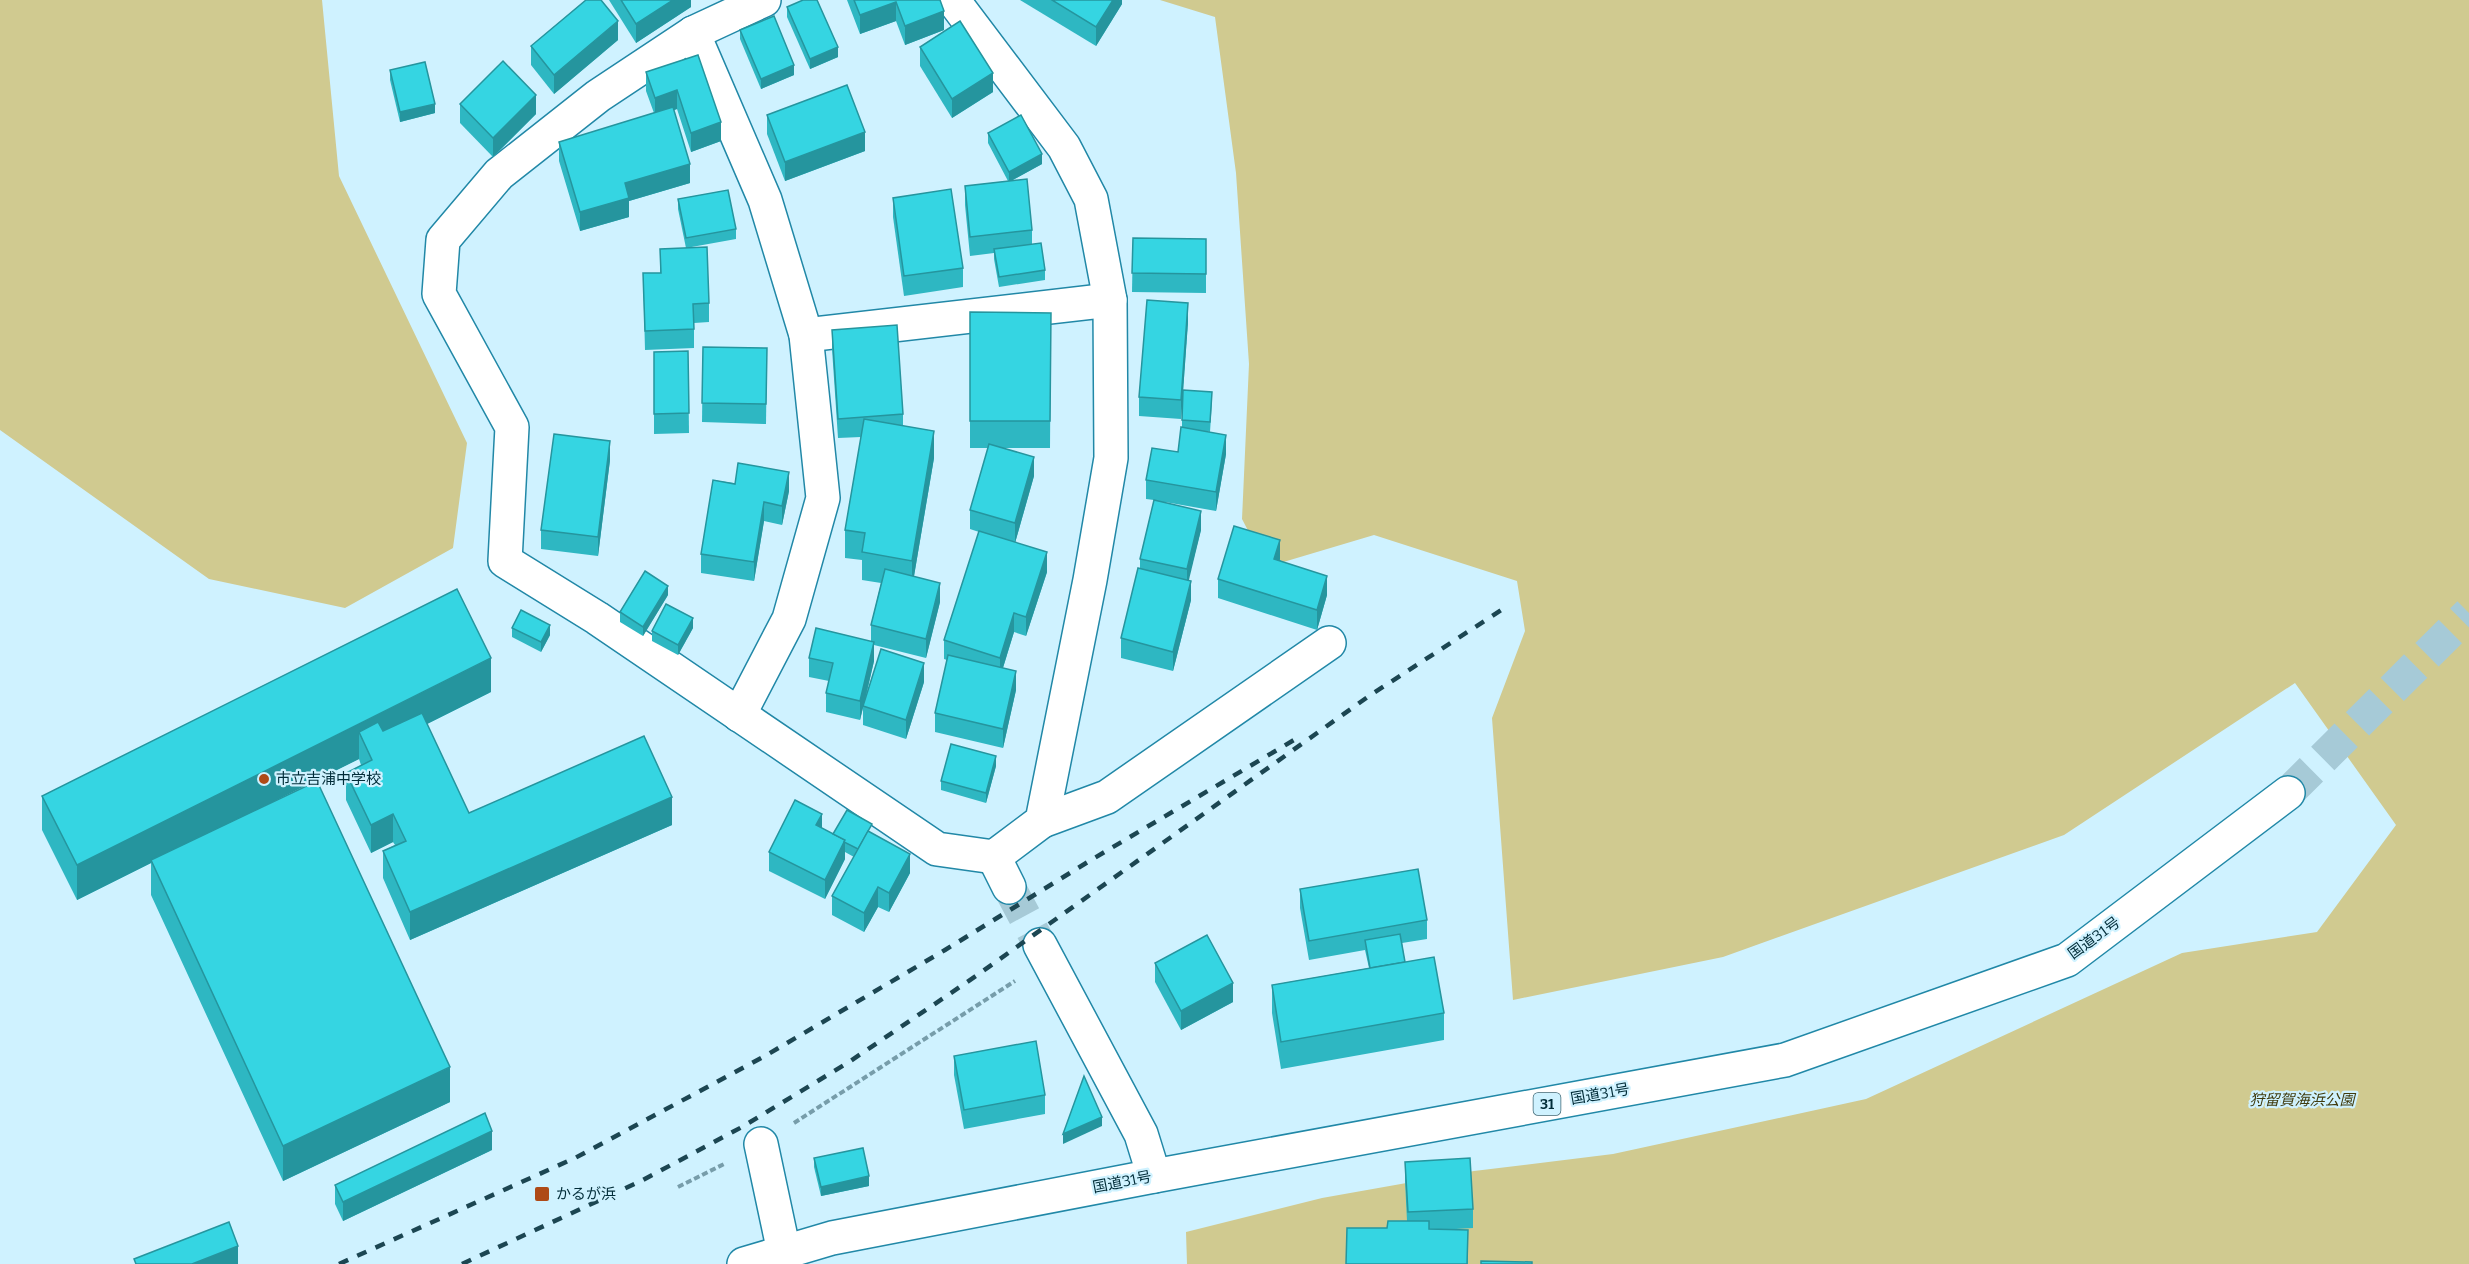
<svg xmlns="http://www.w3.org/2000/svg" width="2469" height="1264" font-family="Bitter,'Noto Sans JP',serif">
<rect width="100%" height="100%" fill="#cff2ff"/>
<g fill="#d0ca90">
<path d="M0,0H322L339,176L467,443L453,548L345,608L209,579L0,430Z"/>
<path d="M1160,0H2469V1264H1187L1186,1232L1322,1198L1474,1171L1613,1154L1866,1099L2182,953L2317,932L2396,825L2295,683L2064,835L1723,957L1513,1000L1492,718L1525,631L1517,581L1374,535L1267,567L1242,519L1249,364L1236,173L1215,17Z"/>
</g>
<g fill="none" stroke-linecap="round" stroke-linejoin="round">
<path stroke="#a6cad7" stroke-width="33" stroke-dasharray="33 16" stroke-linecap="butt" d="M1009,887L1040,945"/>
<path stroke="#a6cad7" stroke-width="33" stroke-dasharray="33 16" stroke-linecap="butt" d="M2288,793L2469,613"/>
<g stroke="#2188a7" stroke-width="36">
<g id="minor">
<path d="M764,0L693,33L598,96L499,174L443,240L439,294L512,427L505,561L597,618L937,849L994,857L1042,821L1090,580L1111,458L1110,300L1091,199L1064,147L953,0"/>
<path d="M693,33L765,200L806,335L823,498L789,619L739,715"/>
<path d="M806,335L1110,300"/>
<path d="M1042,821L1107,797L1329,643"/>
<path d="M994,857L1009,887"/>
<path d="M1040,945L1141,1134L1154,1176"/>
<path d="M761,1144L784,1252"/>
</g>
</g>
<g stroke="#2188a7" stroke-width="36">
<path id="trunk" d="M744,1264L832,1238L1154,1176L1785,1060L2067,960L2288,793"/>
</g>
<g stroke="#779daa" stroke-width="4" stroke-dasharray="6 3" stroke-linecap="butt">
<path d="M794,1123L1015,981"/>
<path d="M678,1187L726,1163"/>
</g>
<use href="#minor" stroke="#fff" stroke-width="33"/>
<use href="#trunk" stroke="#fff" stroke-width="33"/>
<g stroke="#1c4652" stroke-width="4.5" stroke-dasharray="10 10" stroke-linecap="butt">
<path d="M339,1264L575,1158L765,1056L945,950L1091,860L1294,740"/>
<path d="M462,1264L643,1180L742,1127L849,1062L976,976L1369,696L1506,607"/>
</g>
</g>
<g fill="#2eb7c2">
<path d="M609,0H691V7L636,43Z"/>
<path d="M847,0H940L944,30L905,45L896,21L860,34Z"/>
<path d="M1020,0H1122V4L1096,46Z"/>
<path d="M787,7L838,57L810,69L787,17Z"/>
<path d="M740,30L794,75L761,89L740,39Z"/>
<path d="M618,40L554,94L531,65V46Z"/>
<path d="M920,47L993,92L952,118L920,66Z"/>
<path d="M698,55L721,141L691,152L677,109L674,110L690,183L629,201V217L580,231L559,161V142L654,113L646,91V72Z"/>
<path d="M390,70L435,113L400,122L390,80Z"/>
<path d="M460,104L536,114L493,157L460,123Z"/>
<path d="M767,115L865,151L785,181L767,134Z"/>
<path d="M988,133L1042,164L1011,181L1032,230V244L1045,270V280L999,287L994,259V253L970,256L965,205V186L1008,181L988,143Z"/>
<path d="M893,198L963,268V287L904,296L893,217Z"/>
<path d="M678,199L736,229V239L686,248L678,209Z"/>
<path d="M1133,238L1206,239V293L1132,292Z"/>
<path d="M660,249L709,303V322L694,323V348L645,350L643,273H660Z"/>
<path d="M970,312L1051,313L1050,448H1003L1034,476L1015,543L1047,572L1026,636L1014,632L1003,668L1016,690L1003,748L935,732V713L947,660L944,659V640L979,532L970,529V510L988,448H970Z"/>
<path d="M1188,322L1181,419L1139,416V397Z"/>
<path d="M832,330L903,414V426L934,458L914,576L940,602L926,658L874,645V661L865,701L924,682L906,739L863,725V708L860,720L826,712V693L829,681L809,677V658L871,641V625L881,583L862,580V560L845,558V530L861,437L838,438L832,349Z"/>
<path d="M703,347L767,348L766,424L702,422Z"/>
<path d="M688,351L689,433L654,434V352Z"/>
<path d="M1212,401L1210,432L1206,431L1226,454L1216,511L1165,502L1201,530L1188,580L1191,600L1173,671L1121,658V638L1140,569V559L1154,500L1146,499V480L1178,452L1182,427V420Z"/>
<path d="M610,460L598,556L541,549V530Z"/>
<path d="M713,480L789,491L782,525L764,521L754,581L701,573V554Z"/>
<path d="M1280,559V560L1327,595L1317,630L1218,598V579Z"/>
<path d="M668,595L643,636L620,622V612Z"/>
<path d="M512,628L550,635L541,652L512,637Z"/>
<path d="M693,628L678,655L652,641V631Z"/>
<path d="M491,692L427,724L469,813L672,825L410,940L383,878V851L395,845L393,842L371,853L346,800V773L361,765L359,759L262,807L450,1102L283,1181L151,895V863L77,900L42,830V796Z"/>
<path d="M996,766L986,803L941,790V781Z"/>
<path d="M822,828L833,834L872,833L910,873L889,912L878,907L864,932L832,915V896L854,857L845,852V859L825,899L769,871V852Z"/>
<path d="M1300,889L1427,920V939L1402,943L1405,962L1444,1013V1040L1281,1069L1272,1013V985L1369,968L1365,950L1309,960L1300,908Z"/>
<path d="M1155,963L1233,1002L1181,1030L1155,982Z"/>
<path d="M954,1056L1045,1095V1114L964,1129L954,1075Z"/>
<path d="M492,1150L343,1221L335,1204V1185Z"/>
<path d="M814,1158L869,1186L821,1196L814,1167Z"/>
<path d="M1405,1162L1473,1209V1228L1439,1230H1468V1264H1346L1387,1228L1407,1221L1405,1181Z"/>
</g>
<g fill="#25959e">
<path d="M673,0H691V7L636,43V24Z"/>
<path d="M1113,0H1122V4L1096,46V27Z"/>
<path d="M896,2V21L860,34V15Z"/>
<path d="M944,11V30L905,45V26Z"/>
<path d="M618,21V40L554,94V75Z"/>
<path d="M838,47V57L810,69V59Z"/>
<path d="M794,65V75L761,89V79Z"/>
<path d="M993,73V92L952,118V99Z"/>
<path d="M677,90V109L655,117V98Z"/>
<path d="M536,95V114L493,157V138Z"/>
<path d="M435,104V113L400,122V112Z"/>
<path d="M721,122V141L691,152V133Z"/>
<path d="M865,132V151L785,181V162Z"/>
<path d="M1042,154V164L1009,182V172Z"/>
<path d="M690,164V183L629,201V217L580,231V212L625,183Z"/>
<path d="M1188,303V322L1181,419V400Z"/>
<path d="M934,431V458L912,588V561Z"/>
<path d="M1226,435V454L1216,511V492Z"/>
<path d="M610,441V460L598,556V537Z"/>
<path d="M1034,457V476L1015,543V523Z"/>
<path d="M789,472V491L782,525V506Z"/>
<path d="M764,502V521L754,581V562Z"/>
<path d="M1201,511V530L1187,588V569Z"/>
<path d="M1280,540V559L1274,578V559Z"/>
<path d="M1047,552V572L1026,636V617Z"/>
<path d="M1327,576V595L1317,630V610Z"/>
<path d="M1191,581V600L1173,671V652Z"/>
<path d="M940,583V602L926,658V639Z"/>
<path d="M668,586V595L643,636V627Z"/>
<path d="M1014,613V632L1000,677V658Z"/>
<path d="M693,618V628L678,655V645Z"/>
<path d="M550,625V635L541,652V642Z"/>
<path d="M874,642V661L860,720V701Z"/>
<path d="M491,658V692L369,753L359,732V759L152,862L151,860V863L77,900V865Z"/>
<path d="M924,663V682L906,739V720Z"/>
<path d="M1016,671V690L1003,748V729Z"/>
<path d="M996,756V766L986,803V793Z"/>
<path d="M672,797V825L410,940V912Z"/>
<path d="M393,814V842L371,853V825Z"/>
<path d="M822,814V833L816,825Z"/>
<path d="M845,840V859L825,899V880Z"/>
<path d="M910,854V873L889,912V893Z"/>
<path d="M878,887V907L864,932V913Z"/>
<path d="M1233,983V1002L1181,1030V1011Z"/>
<path d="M450,1067V1102L283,1181V1146Z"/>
<path d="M1102,1117V1126L1063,1144V1134Z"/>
<path d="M492,1131V1150L343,1221V1202Z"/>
<path d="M869,1176V1186L821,1196V1187Z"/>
<path d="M238,1246V1264H192Z"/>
</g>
<g fill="#35d5e2" stroke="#25959e" stroke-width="1.5">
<path d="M586,0H601L618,21L554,75L531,46Z"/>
<path d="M621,0H673L636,24Z"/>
<path d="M803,0H817L838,47L810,59L787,7Z"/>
<path d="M854,0H940L944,11L905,26L896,2L860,15Z"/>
<path d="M1052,0H1113L1096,27Z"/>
<path d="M774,16L794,65L761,79L740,30Z"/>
<path d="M960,21L993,73L952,99L920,47Z"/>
<path d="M698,55L721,122L691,133L677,90L655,98L646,72Z"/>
<path d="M503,61L536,95L493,138L460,104Z"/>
<path d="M425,62L435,104L400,112L390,70Z"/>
<path d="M847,85L865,132L785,162L767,115Z"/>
<path d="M673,107L690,164L625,183L629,198L580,212L559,142Z"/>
<path d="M1021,115L1042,154L1009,172L988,133Z"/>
<path d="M1027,179L1032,230L970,237L965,186Z"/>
<path d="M951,189L963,268L904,276L893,198Z"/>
<path d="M728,190L736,229L686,238L678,199Z"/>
<path d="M1133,238L1206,239V274L1132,273Z"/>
<path d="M1041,243L1045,270L999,277L994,249Z"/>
<path d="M707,247L709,303L693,304L694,329L645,331L643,273H661L660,249Z"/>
<path d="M1147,300L1188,303L1181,400L1139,397Z"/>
<path d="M970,312L1051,313L1050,421H970Z"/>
<path d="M897,325L903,414L838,419L832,330Z"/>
<path d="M703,347L767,348L766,404L702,403Z"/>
<path d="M688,351L689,413L654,414V352Z"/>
<path d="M1183,390L1212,392L1210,422L1182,420Z"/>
<path d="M864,419L934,431L912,561L862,552L865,533L845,530Z"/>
<path d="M1181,427L1226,435L1216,492L1146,480L1152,448L1178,452Z"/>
<path d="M554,434L610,441L598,537L541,530Z"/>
<path d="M989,444L1034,457L1015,523L970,510Z"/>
<path d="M738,463L789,472L782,506L764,502L754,562L701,554L713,480L735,484Z"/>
<path d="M1154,500L1201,511L1187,569L1140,559Z"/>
<path d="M1234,526L1280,540L1274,559L1327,576L1317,610L1218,579Z"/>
<path d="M979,531L1047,552L1026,617L1014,613L1000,658L944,640Z"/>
<path d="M1138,568L1191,581L1173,652L1121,638Z"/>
<path d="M885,569L940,583L926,639L871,625Z"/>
<path d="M645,571L668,586L643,627L620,612Z"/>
<path d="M457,589L491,658L77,865L42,796Z"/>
<path d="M666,604L693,618L678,645L652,631Z"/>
<path d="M521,610L550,625L541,642L512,628Z"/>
<path d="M816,628L874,642L860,701L826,693L833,663L809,658Z"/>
<path d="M881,649L924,663L906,720L863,706Z"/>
<path d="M948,655L1016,671L1003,729L935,713Z"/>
<path d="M422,713L469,813L644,736L672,797L410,912L383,851L406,841L393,814L371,825L346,773L372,760L359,732L378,722L383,731Z"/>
<path d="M951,744L996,756L986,793L941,781Z"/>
<path d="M317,781L450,1067L283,1146L151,860Z"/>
<path d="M795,800L822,814L816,825L845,840L825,880L769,852Z"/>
<path d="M847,810L872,824L858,849L844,842L845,840L833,834Z"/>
<path d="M868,831L910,854L889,893L878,887L864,913L832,896Z"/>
<path d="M1418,869L1427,920L1309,941L1300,889Z"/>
<path d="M1400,934L1405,962L1370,968L1365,940Z"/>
<path d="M1207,935L1233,983L1181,1011L1155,963Z"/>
<path d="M1434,957L1444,1013L1281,1042L1272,985Z"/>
<path d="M1036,1041L1045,1095L964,1110L954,1056Z"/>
<path d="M1084,1076L1102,1117L1063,1134Z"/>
<path d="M485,1113L492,1131L343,1202L335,1185Z"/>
<path d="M863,1148L869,1176L821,1187L814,1158Z"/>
<path d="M1470,1158L1473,1209L1408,1212L1405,1162Z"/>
<path d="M1388,1221H1429V1229L1468,1230L1467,1264H1346L1347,1228H1387Z"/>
<path d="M229,1222L238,1246L192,1264H136L134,1259Z"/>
<path d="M1481,1261L1532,1262V1264H1481Z"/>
</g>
<g fill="#ae4a17" stroke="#cff2ff" stroke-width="2">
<circle cx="264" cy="779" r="6"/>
<rect x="534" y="1186" width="16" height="16" rx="3"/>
</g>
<g text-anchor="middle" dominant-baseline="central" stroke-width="4.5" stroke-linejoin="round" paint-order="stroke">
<rect fill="#cff2ff" stroke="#3f6774" stroke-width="1.5" x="1533.5" y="1093" width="27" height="22" rx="4.5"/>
<g font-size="14" font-weight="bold" fill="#012c38">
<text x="1547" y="1104">31</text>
</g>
<g font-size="15" fill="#012c38" stroke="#cff2ff" text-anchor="start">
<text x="276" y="779">市立吉浦中学校</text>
<text x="556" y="1194">かるが浜</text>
</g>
<g font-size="15" fill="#012c38" stroke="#cff2ff">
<text transform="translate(2094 938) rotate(-36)">国道31号</text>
<text transform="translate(1600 1094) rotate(-10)">国道31号</text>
<text transform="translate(1122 1182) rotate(-11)">国道31号</text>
</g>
<g font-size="15" font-style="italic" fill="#403b0e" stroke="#cff2ff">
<text x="2302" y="1100">狩留賀海浜公園</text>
</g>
</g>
</svg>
